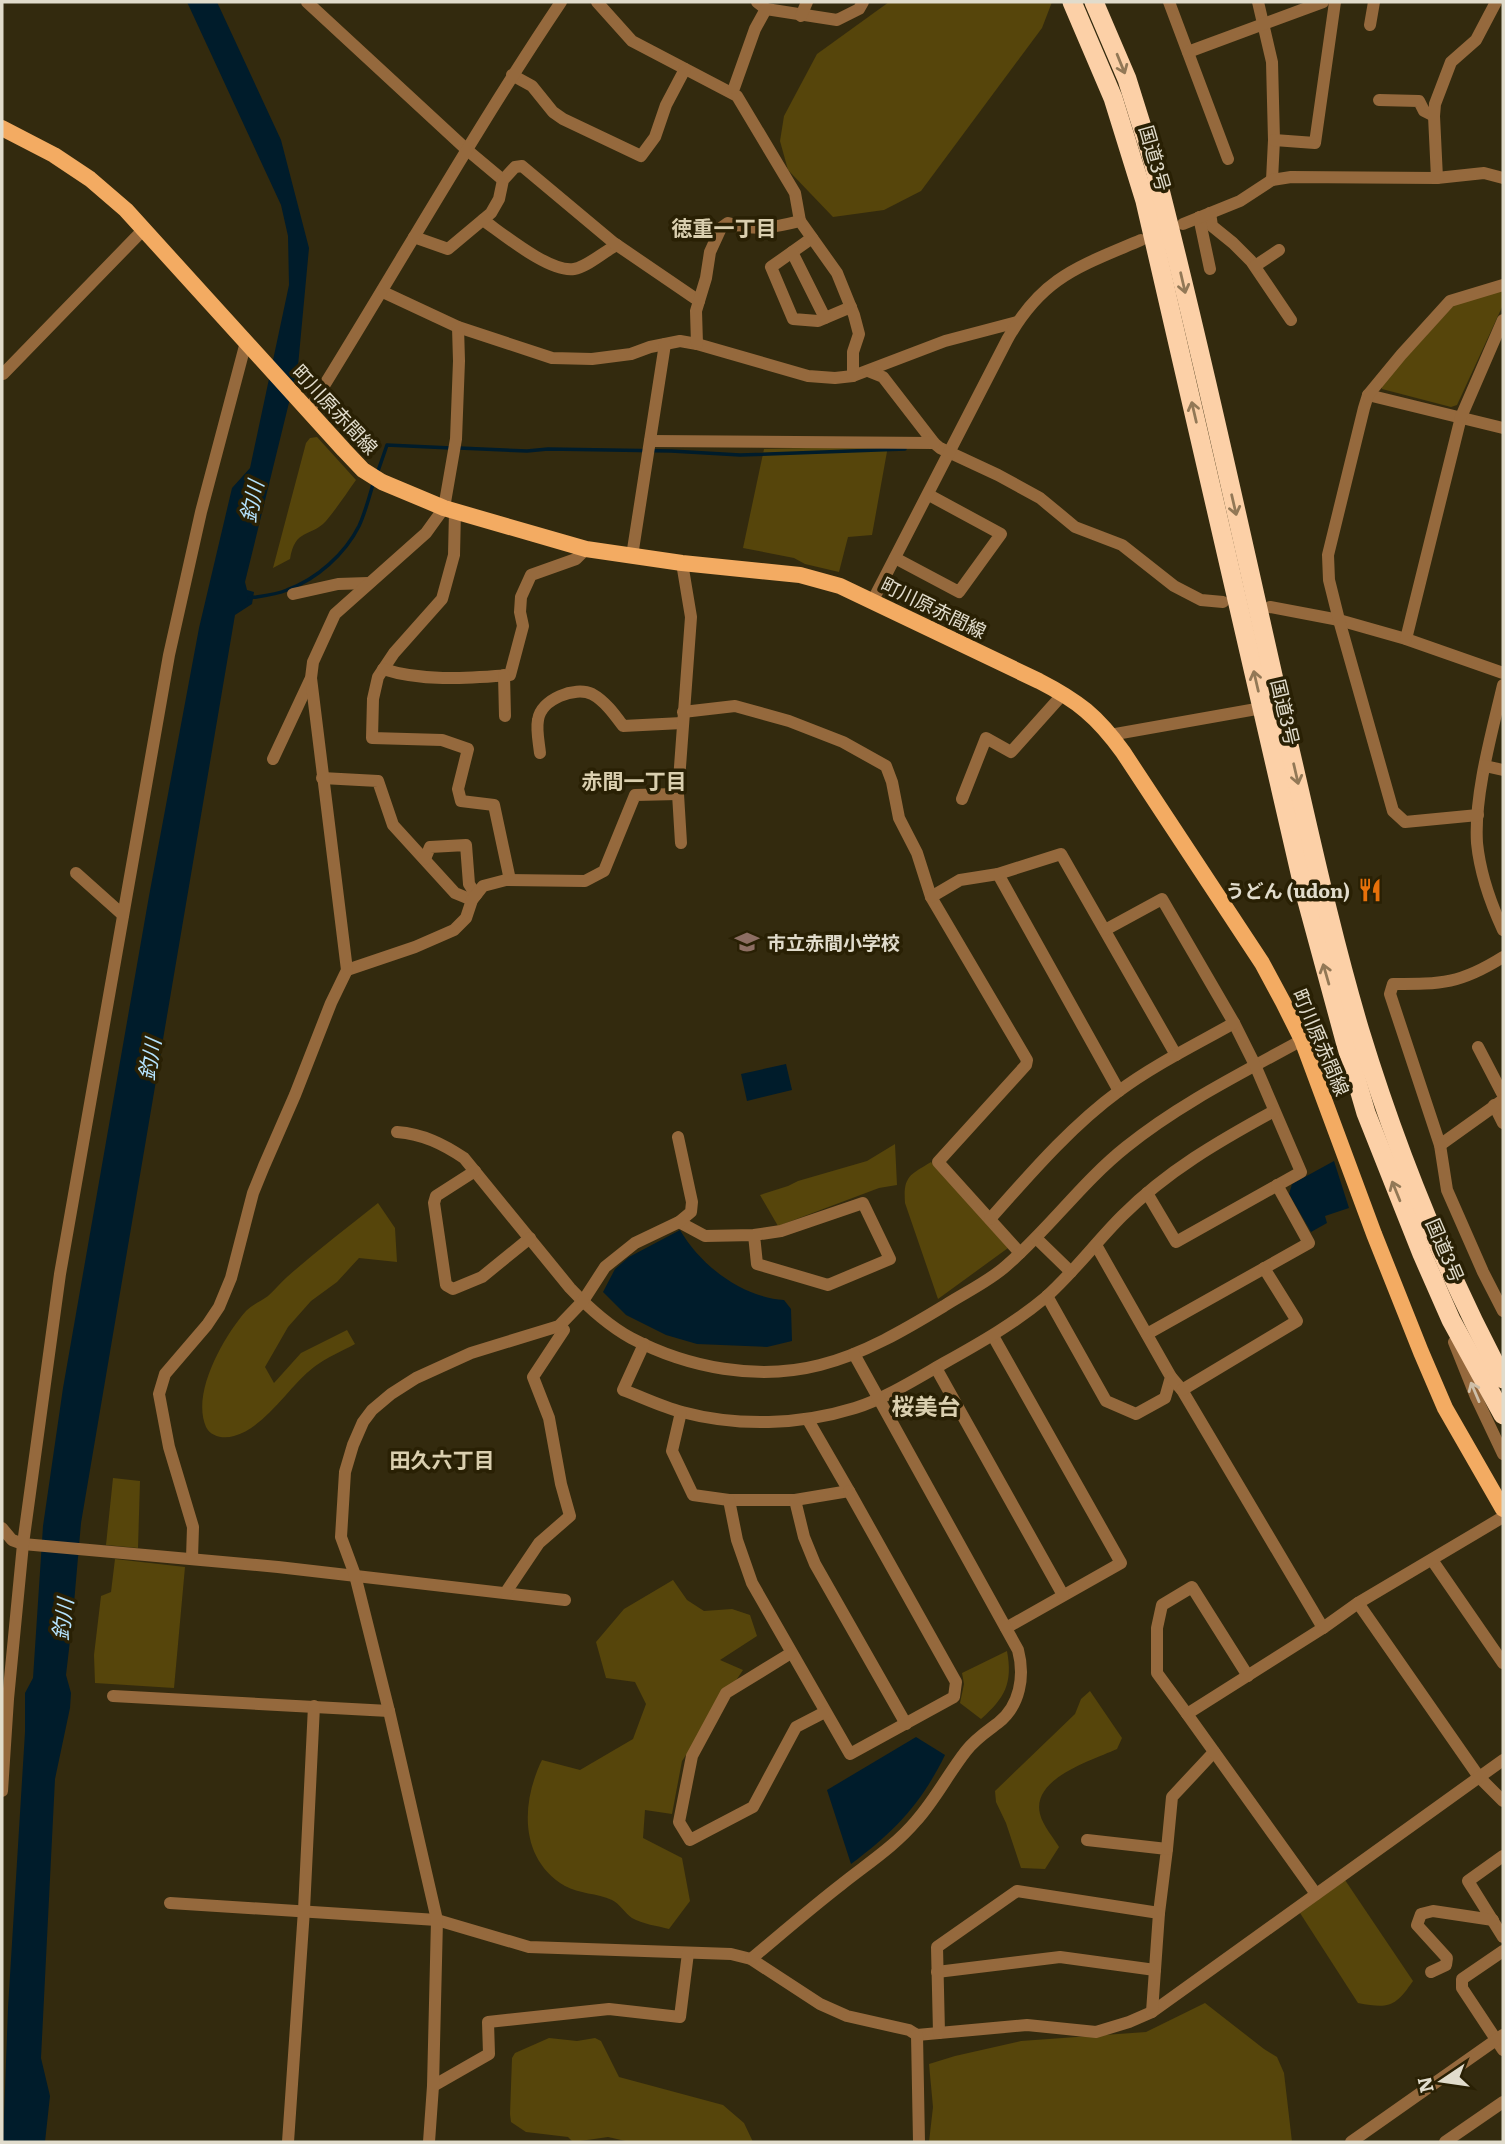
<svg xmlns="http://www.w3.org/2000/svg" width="1505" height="2144" font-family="Literata,'Noto Sans JP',serif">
<rect width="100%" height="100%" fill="#332a0e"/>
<g fill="#56450b">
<path d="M889,2H1052L1042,28L921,191L884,210L833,217L788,170L780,141L784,116L817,54Z"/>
<path d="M1503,290V305L1457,405L1451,407L1382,389L1381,385L1455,304Z"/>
<path d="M317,437L356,480C346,494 337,508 326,521C310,538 295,528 290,559L273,568L306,443L310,438Z"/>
<path d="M888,446L872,535L848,537L839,572L805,564L794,558L743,548L764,449Z"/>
<path d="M895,1144L897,1185L879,1188L778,1226L760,1195L788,1186L798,1181L867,1161Z"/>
<path d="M931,1162L1008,1248L938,1299L905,1203C903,1176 910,1175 931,1162Z"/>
<path d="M378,1203L395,1228L397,1262L359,1258L337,1282L311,1301L288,1327L265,1367L274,1383L301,1353L347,1330L355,1344C342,1351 326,1358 314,1367C288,1387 266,1427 234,1436C224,1439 211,1437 206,1427C191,1393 224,1336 246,1311C252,1305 261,1301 268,1296C275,1290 280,1283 287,1277C316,1251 347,1228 378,1203Z"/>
<path d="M113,1478L140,1481L138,1548L106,1545Z"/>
<path d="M115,1559L185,1567L174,1688L95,1683L94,1655L101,1596L111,1592Z"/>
<path d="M673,1580L687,1600L704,1611L732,1609L750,1615L757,1636L720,1660L743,1670L682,1761L672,1814L645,1810L643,1838L682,1858L690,1901L669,1929C658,1926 642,1924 632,1918C625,1913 620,1904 612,1900C597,1893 579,1894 565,1886C519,1859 521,1803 542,1760L580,1770L633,1739L646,1704L635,1682L606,1678L596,1642L624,1609Z"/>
<path d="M1007,1651C1013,1683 1005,1698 981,1719L960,1703L964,1684L962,1673Z"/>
<path d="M1090,1691L1122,1738L1117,1749C1093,1760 1031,1778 1040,1814C1043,1826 1053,1837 1059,1847L1045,1869L1021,1868L1006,1823L996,1802L995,1791L1075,1714L1081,1699Z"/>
<path d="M1345,1880L1413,1981C1395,2007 1389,2009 1358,2003L1300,1913Z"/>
<path d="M1205,2003L1264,2049L1277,2057L1284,2073L1292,2142H929L933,2107L929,2064L955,2056L1021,2041L1146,2032Z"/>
<path d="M549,2038L577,2041L595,2038L601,2041L619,2077L723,2105L744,2123L753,2142H630L608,2137L573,2142L568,2137L526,2132L511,2122L510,2114L512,2058L515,2053Z"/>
</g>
<g fill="#001c2b">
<path d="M187,2H217L281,140L309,248L298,366L245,582L247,590L254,592L252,604L235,615L81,1523L73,1615L66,1675L71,1693L70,1708L55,1779L41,2058L50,2096L45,2142H3L8,2008L25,1732V1693L33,1678L43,1526L63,1388L149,896L199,628L232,488L250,468L289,285L288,236L281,205Z"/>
<path d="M786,1064L792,1090L747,1101L741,1074Z"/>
<path d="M1334,1161L1349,1208L1325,1216L1327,1223L1311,1232L1289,1194L1292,1184Z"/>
<path d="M680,1230C701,1266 742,1297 784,1300L791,1309L792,1341L767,1347L697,1344L666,1335L626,1315L603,1292L615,1269L629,1257Z"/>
<path d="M916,1737L945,1755C921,1804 895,1831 851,1864L827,1790Z"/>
</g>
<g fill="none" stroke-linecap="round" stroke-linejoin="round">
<g stroke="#001c2b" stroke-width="3.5">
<path d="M459,448L527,451L548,449L671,451L740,455L905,449"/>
<path d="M377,474L387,445L451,448"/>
<path d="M249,598C262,596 275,595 287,590C317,579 345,554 359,526C365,513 369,498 373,484"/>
</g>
<g stroke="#95693d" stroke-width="12">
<path d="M307,2L466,149L503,180"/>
<path d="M597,2L632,41L737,96L795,193L800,221"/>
<path d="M757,2L766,9L837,20L859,9L863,2"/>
<path d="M1169,2L1228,159"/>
<path d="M1258,2L1272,62L1274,140L1272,180"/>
<path d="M801,16L807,2"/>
<path d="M1370,25L1374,2"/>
<path d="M1188,52L1323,2"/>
<path d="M512,75L532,86L553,112L563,119L641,156L655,137L666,105L685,69"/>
<path d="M734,88L755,29L766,9"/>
<path d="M1379,100L1419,101L1424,111L1434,116"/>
<path d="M1274,140L1315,143L1335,2"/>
<path d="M1437,178L1434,116L1435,104L1451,62L1476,40L1496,2"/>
<path d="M1210,213L1212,226L1233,243L1251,261L1291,320"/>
<path d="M1199,217L1210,269"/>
<path d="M483,220C503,234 550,273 574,269C587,267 603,252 617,245"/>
<path d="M1183,224L1240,201L1272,180L1291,177L1437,178L1484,173L1503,178"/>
<path d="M414,237L448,249L491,213L499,199L503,180L515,167L522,166L614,243L699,301"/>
<path d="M812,238L771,267L793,319L818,321L851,307"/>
<path d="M792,252L825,318"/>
<path d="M1255,266L1279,250"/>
<path d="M383,292L458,327L552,358L592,359L631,354L650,347L680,341L697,344L808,376L835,378L853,376L945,341L1017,322"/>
<path d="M697,344L696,311L706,278L710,252L721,228L728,223C757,231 772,228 800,221L837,273L854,315L859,334L853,352V376"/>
<path d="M868,371L883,377L934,443L940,448L998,475L1040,498L1075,527L1122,545L1174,586L1201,600L1223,602"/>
<path d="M3,374L144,229"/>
<path d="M1368,395L1503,428"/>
<path d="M309,412L317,397C399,265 475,130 561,2"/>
<path d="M650,441L934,443"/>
<path d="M455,511L454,555L442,599L394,653L378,677L373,699L372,738L442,740L468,749L458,789L461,801L494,805L510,880"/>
<path d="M632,556L665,344"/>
<path d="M895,558L959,592L1001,534L929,495"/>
<path d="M293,594L338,584L368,583"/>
<path d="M873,600L1007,340C1042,277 1078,267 1141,240"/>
<path d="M1270,607L1339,620L1406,639L1503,673"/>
<path d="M1406,639L1461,417L1503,320"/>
<path d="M383,669C423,682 468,678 510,675L523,626L520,612L521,597L531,575L576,559L586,549"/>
<path d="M504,675L505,716"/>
<path d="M1503,685C1492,732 1474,795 1477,843C1480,873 1491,904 1503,930"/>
<path d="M683,712L735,706L789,721L843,742L886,766L892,782L899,818L917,853L931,897L1027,1060L1026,1065L938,1162L1020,1253"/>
<path d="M1110,735L1262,708"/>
<path d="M540,753C539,743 536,730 538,720C541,699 575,686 592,694C605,701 615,715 623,726L682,723"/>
<path d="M273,759L310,680"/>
<path d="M1485,766L1503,770"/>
<path d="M322,778L378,781L393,825L455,893L472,900"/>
<path d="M962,799L986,738L1011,752L1063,694"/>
<path d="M1478,815L1405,822L1393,811L1339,620L1329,580L1328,555L1364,408L1368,395L1401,355L1450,301L1503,285"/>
<path d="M681,843L678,794L691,617L682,563"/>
<path d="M425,859L430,847L466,845L469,884L476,895"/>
<path d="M76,873L123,915"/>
<path d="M998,874L1119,1091"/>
<path d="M931,897L960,880L998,874L1061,854L1176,1055"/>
<path d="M1503,957C1460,984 1442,984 1393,984L1390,994L1440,1145L1447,1190L1483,1272L1503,1311"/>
<path d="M347,970L415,947L454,930L466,918L472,900L483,886L506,880L585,881L604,871L635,795L678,794"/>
<path d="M1478,1047L1503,1095"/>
<path d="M1494,1105L1503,1123"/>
<path d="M397,1132C423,1134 443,1144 464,1158L570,1288C587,1306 609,1326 631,1338C688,1368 758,1381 820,1365C864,1354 906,1329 944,1306C964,1293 988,1282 1006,1266C1049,1229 1082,1182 1126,1147C1179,1104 1242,1073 1302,1040"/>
<path d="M1440,1145L1503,1100"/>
<path d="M475,1171L436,1196L434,1203L446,1285L453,1289L482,1277L530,1238"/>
<path d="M1147,1193L1176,1242L1301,1172L1255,1065L1234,1023"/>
<path d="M990,1219C1030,1174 1070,1127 1119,1091C1154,1065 1195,1045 1234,1023L1162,899L1105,930"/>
<path d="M679,1222L705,1236L754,1235L757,1264L828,1285L890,1259L863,1203L781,1231L754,1235"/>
<path d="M1036,1238L1071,1272"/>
<path d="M1047,1296L1106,1401L1136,1414L1165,1398L1171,1377L1096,1245"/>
<path d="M1147,1334L1309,1243L1277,1185"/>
<path d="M993,1336L1121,1563L1006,1628"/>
<path d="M1454,1342L1476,1397L1503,1454"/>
<path d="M644,1344L623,1390C642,1397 662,1407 682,1412C738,1427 800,1425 855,1408C886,1398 916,1379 944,1363C980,1343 1015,1323 1046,1297C1074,1272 1096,1242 1122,1216C1167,1171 1219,1141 1274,1111"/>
<path d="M936,1368L1063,1595"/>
<path d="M1171,1377L1182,1390L1323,1628"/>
<path d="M1182,1390L1297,1321L1264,1268"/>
<path d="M681,1412L672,1451L693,1495L729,1500H795L849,1491L808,1420"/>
<path d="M729,1500L737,1540L752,1583L850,1754L954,1697L956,1682L849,1491"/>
<path d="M795,1500L804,1537L815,1564L906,1724"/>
<path d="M2,1528L12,1540L23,1544L278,1567L565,1600"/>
<path d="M192,1558L193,1527L169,1447L159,1394L165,1374L207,1325L219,1307L231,1278L253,1193L264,1166L295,1095L331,1003L347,970L311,678L313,662L335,614L426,533L444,508L456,439L459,361L458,327"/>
<path d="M1432,1560L1503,1663"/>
<path d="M506,1592L539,1543L570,1516L561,1484L549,1418L533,1377L564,1330L559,1326"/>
<path d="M1358,1603L1479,1777L1503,1801"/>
<path d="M791,1653L726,1693L692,1756L679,1822L690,1840L753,1807L796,1727L825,1712"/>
<path d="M113,1696L389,1711"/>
<path d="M1187,1714L1157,1673V1628L1162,1605L1192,1587L1248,1676"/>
<path d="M2,1791L8,1699L23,1544L60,1274L169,655L201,512L246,342"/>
<path d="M1087,1840L1167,1849L1159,1913"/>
<path d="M1167,1849L1172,1797L1214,1752"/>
<path d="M1503,1856L1468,1881L1503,1937"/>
<path d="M1316,1894L1187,1714L1323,1628L1358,1603L1503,1517"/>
<path d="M170,1903L437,1920L529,1947L731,1954L751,1959L820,2004L847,2016L909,2030L917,2035L1027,2025L1096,2032L1129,2022L1152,2012L1503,1760"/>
<path d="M1503,1951L1462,1979V1988L1503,2050"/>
<path d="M751,1959C781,1934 811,1908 842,1884C867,1864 895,1846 916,1821C935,1800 948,1774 966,1751C975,1739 986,1732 998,1723C1020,1706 1025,1676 1018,1650L854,1354"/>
<path d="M937,1972L1060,1957L1155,1970"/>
<path d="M1431,1972L1446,1965L1447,1958L1417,1925L1421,1914L1433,1911L1493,1920"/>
<path d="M939,2033L937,1947L1017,1891L1159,1913L1152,2012"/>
<path d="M917,2035L919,2142"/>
<path d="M433,2086L489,2054L488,2022L609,2009L680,2017L688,1953"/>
<path d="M288,2142L304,1910L314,1706"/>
<path d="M429,2142L433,2086L437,1920L389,1711L355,1575L341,1537L345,1472L353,1445L363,1422L372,1410L391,1394L416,1378L471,1353L559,1326L583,1301L605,1267L635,1243L679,1222L691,1212L692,1202L678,1137"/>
<path d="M1351,2142L1503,2035"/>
<path d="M1445,2142L1503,2102"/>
</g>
<path stroke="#f3ab62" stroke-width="16" d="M2,128L54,155L90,179L126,210L344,450L363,470L382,482L444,508L586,549L682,563L800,575L840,586L1039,681C1078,701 1097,716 1123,752L1262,963L1283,1002L1302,1040L1374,1234L1421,1352L1445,1408L1503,1509"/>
<g stroke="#fcd0a7" stroke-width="19">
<path d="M1072,2L1113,98L1145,201L1304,890L1345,1041L1366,1113L1422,1254L1451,1320L1503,1415"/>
<path d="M1094,2L1127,79L1153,162C1200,345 1240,530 1282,715C1307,821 1329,927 1360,1031C1397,1152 1444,1268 1503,1379"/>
</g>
</g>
<defs><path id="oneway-shaft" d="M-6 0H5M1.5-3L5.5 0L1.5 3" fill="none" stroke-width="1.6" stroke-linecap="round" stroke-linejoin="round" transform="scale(1.75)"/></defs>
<g stroke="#927856">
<use href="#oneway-shaft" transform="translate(1121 64) rotate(68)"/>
<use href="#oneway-shaft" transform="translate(1183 283) rotate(77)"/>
<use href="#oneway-shaft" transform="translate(1194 412) rotate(-103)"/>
<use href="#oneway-shaft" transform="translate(1234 505) rotate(77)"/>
<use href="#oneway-shaft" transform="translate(1256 681) rotate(-103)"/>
<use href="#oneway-shaft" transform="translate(1296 774) rotate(77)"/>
<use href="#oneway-shaft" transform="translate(1326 974) rotate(-106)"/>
<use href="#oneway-shaft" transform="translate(1396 1191) rotate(-112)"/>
</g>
<use stroke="#cebfa8" href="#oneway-shaft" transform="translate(1475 1392) rotate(-113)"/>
<defs>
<g id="restaurant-bare" transform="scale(1.89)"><path d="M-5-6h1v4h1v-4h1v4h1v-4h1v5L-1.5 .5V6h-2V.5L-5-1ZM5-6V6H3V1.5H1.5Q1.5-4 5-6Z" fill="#e8710a" stroke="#292004" stroke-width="2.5" paint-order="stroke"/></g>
<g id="school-bare" transform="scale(1.89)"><path d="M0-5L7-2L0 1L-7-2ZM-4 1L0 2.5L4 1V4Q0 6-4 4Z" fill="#8d6e63" stroke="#292004" stroke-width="2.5" paint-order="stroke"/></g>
</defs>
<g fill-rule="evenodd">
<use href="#restaurant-bare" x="1370" y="890"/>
<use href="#school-bare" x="747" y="942"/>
</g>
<g text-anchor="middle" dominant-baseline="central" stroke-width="7" stroke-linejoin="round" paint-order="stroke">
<g font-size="19" fill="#e1dccc" stroke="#292004">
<text transform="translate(1156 158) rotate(74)">国道3号</text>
<text transform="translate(336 409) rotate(47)">町川原赤間線</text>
<text transform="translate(934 607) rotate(26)">町川原赤間線</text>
<text transform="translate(1286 712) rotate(77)">国道3号</text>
<text transform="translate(1322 1042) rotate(67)">町川原赤間線</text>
<text transform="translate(1446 1250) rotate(67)">国道3号</text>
</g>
<g font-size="19" font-weight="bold" fill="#e1dccc" stroke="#292004" text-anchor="end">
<text x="1350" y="890">うどん (udon)</text>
<text x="767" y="942" text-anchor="start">市立赤間小学校</text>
</g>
<g font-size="21" font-weight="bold" fill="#dacfaf" stroke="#292004">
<text x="724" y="226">徳重一丁目</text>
<text x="634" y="779">赤間一丁目</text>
<text x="442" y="1458">田久六丁目</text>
</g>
<g font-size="21" font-style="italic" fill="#b5e3fe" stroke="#292004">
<text transform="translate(250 501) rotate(-78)">釣川</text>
<text transform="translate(148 1059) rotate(-80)">釣川</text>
<text transform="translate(61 1619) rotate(-83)">釣川</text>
</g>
<g font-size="23" font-weight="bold" fill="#dacfaf" stroke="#292004">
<text x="926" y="1405">桜美台</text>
</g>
</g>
<rect width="1505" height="2144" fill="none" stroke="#e1dccc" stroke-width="7"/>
<g transform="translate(1442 2081) rotate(257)" stroke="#292004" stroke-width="5" paint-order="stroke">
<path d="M0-5L12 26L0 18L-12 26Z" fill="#e1dccc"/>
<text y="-10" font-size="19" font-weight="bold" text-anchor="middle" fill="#e1dccc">N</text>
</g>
</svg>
